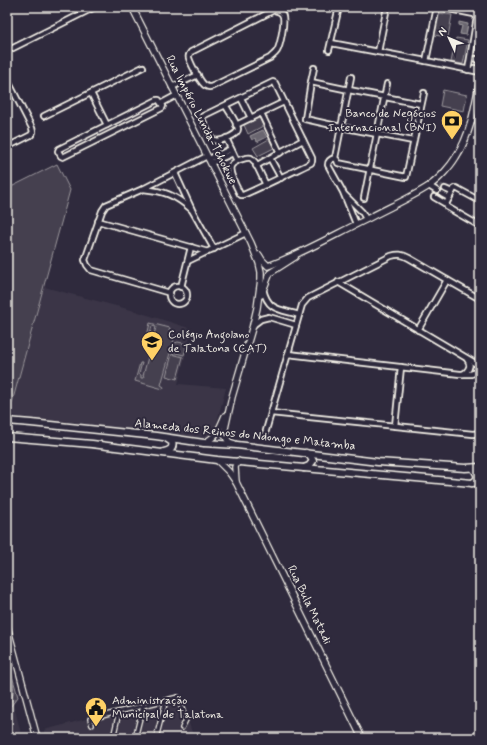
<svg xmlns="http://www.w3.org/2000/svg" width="487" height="745" font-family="Mynerve,sans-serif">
<rect width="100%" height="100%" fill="#2f2a3d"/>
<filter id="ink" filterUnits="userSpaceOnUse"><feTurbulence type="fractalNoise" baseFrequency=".025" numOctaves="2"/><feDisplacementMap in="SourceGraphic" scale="8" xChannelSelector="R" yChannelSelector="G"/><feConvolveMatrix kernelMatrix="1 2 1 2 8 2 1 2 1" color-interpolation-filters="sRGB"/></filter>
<g filter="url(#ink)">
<g fill="#3b3647">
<path d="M44,287L135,311L192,329L178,384L226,388L215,429L213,432L205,437H200L157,432L103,427L72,422L52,421L12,416L10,410Z"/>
<path d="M7,656L18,697L13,703L16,714L21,734L24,733L27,738H7Z"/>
<path d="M179,695L194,738H46L44,730Z"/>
</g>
<g fill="#454050" stroke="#9c989c">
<path d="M439,13L452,15L448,37L434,35Z"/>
<path d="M456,38L468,40L463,64L451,62Z"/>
<path d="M443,90L467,95L464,111L440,106Z"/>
<path d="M259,117L263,126L248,134L244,125Z"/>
<path d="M269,139L274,148L258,156L253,148Z"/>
<path d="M57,164L70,190L10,410L11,416L10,419H7V189Z"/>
<path d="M150,323L170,328L169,331L172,333L174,339L161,385L164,387L163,389L135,381L140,363H142L139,374L141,375V378H143L144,376H143L156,327L152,326L149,337L147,336Z"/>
<path d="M178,342L187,344L184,355L172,352L175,343Z"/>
<path d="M172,354L183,357L177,379L166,376Z"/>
<path d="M11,672L18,697L7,711V707H9C11,700 15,692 13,683L8,682Z"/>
</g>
<g fill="#6a6670" stroke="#a19ea0">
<path d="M459,22L468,24L466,35L460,34L462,26L459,25Z"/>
<path d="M263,130L267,137L257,142L256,138L252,140L250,136Z"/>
</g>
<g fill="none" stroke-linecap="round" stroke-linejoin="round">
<path stroke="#4d4857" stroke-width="4.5" stroke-dasharray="4.5 2" stroke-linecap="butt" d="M440,185L445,189"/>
<g stroke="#f4f1e8" stroke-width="6">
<g id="pedestrian">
<path d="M92,725L90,719L178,697L186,720L182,728"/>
<path d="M113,738L119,712"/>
<path d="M135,738L143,706"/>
<path d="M156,738L166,700"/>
</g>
</g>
<g stroke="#f4f1e8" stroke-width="8">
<g id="minor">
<path d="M439,7L474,14L477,17L468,70"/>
<path d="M274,10C277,11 280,11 282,14C286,19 280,46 277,51C275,54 272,56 270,58L213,86C210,87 209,88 206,86C201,84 191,64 189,58C188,55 189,55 191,52Z"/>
<path d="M331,43L426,61L480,72"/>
<path d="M329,50L339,7"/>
<path d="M7,51L95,7"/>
<path d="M378,52L387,7"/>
<path d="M476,59L480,60"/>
<path d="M426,61L437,7"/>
<path d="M314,68L311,82L349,90L421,104"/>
<path d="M474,68L480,69"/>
<path d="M351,77L335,158L337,160L338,163L406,177L424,93"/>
<path d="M7,79L32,128L33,132L31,135L7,147"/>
<path d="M311,82L305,119L341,127L413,141"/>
<path d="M172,87L198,75"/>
<path d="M91,93L107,125"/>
<path d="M241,98L251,118"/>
<path d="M157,100H159L163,106L162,108L63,157L61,156L58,151L59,149Z"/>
<path d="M162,103L177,95"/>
<path d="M226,106C229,112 237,122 238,129C238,135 219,143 214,140C213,140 212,139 211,138L202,119L203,116L273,82L275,83L312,158V161L311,163C288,174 266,185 243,195H241L240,194C237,188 228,172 231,166C232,163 236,162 239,160C243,159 247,157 251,158L255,162L266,185"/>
<path d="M261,113L280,153"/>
<path d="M44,116L143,67"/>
<path d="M236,125L284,102"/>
<path d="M226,138L237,161"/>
<path d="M270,158L281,178"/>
<path d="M335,158C331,159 328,161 328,165L343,192L356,224"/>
<path d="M209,159L231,149"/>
<path d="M211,163L233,153"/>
<path d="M256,166L275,155L303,140"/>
<path d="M175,173L192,210L214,249"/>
<path d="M429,186L437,191"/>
<path d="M143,189C164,191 175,195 191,209"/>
<path d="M445,189L452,192"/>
<path d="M442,194L449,198"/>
<path d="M345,195L362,212L366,219"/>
<path d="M434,197L446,204"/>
<path d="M364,198L387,84"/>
<path d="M480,201L456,188L454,189L446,204L447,207L480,226"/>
<path d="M98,221L208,252"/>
<path d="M188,261L246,233"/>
<path d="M338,282L480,366"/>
<circle cx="178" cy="295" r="9"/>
<path d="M181,287L191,247"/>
<path d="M263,289C268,311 280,309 299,315"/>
<path d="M170,293L91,270L87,265L85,260L102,211L106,205L143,189L207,156"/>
<path d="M253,325L261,319L269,317L296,325"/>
<path d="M418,330L447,280"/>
<path d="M288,354L460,374H471L480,371"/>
<path d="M463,374L466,372C470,368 471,364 467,359"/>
<path d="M271,413L473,434L480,433"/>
<path d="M395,426L401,367"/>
<path d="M265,434L302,305L308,298L391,256C398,254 402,254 409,258L480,299"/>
</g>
</g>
<g stroke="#f4f1e8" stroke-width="8">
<g id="tertiary">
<path d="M132,7L251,243L259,263L261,272V279L257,308L253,325L232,397L224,433L227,439L229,442L235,444"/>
<path d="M259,255L262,260L268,266C302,254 334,235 367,219C387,208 409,199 429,186C438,180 450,167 456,157C471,134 475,106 480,79"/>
<path d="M261,295L270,273L295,257"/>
<path d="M204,443C218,436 219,429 225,416"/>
<path d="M217,460L229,472L236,482L362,738"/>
<path d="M236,482L235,467L238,461"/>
<path d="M7,626L37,738"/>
</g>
</g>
<g stroke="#f4f1e8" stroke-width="9">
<g id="secondary">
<path d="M7,421L31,423L156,436L204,443L237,445L378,462L465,468L480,467"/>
<path d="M7,437L92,444L217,460L304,468L472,483L480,482"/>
<path d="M164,452C170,451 174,448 172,442L166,438"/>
<path d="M304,468L309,466L313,461L310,456L306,453"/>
<path d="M472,483C480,479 478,474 473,468"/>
</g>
</g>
<use href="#pedestrian" stroke="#2f2a3d" stroke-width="3.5"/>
<use href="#minor" stroke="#2f2a3d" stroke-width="4.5"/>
<use href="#tertiary" stroke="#2f2a3d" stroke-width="5.5"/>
<use href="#secondary" stroke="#2f2a3d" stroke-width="6"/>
</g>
</g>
<defs>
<g id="bank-pin" transform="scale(1.15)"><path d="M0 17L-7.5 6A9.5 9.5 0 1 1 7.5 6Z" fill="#ffd166" stroke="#2f2a3d"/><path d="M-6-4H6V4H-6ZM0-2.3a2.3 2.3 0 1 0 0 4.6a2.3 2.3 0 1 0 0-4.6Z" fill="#111"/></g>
<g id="university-pin" transform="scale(1.15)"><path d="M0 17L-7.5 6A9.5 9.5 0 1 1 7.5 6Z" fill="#ffd166" stroke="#2f2a3d"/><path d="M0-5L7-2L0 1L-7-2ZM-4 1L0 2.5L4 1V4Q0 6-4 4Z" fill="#111"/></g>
<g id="civic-pin" transform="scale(1.15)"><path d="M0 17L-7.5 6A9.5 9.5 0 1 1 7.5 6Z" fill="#ffd166" stroke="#2f2a3d"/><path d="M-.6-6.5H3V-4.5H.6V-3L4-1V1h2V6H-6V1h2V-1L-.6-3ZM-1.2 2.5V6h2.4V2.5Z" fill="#111"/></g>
</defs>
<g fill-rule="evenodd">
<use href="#bank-pin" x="452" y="121"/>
<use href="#university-pin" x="152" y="342"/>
<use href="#civic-pin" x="96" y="708"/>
</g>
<g text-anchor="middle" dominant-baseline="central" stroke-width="4" stroke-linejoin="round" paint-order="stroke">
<g font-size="12" fill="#f4f1e8" stroke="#2f2a3d" text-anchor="start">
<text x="436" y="114" text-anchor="end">Banco de Negócios<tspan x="436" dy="14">Internacional (BNI)</tspan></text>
<text x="168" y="335">Colégio Angolano<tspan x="168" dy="14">de Talatona (CAT)</tspan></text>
<text x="112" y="701">Administração<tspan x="112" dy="14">Municipal de Talatona</tspan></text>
</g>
<g font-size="12" fill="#f4f1e8" stroke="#2f2a3d">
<text transform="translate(201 120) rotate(63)">Rua Império Lunda-Tchokwe</text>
<text transform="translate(245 435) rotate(6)">Alameda dos Reinos do Ndongo e Matamba</text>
<text transform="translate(309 605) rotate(64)">Rua Bula Matadi</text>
</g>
</g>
<rect width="487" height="745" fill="none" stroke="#2f2a3d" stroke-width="24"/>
<rect x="12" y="12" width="463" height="721" fill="none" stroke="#f4f1e8" stroke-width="1.5" filter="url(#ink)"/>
<g transform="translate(449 38) rotate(314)" stroke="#2f2a3d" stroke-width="3" paint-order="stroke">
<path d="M0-3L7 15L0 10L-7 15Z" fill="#f4f1e8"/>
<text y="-6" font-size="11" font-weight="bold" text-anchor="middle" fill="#f4f1e8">N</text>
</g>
</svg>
